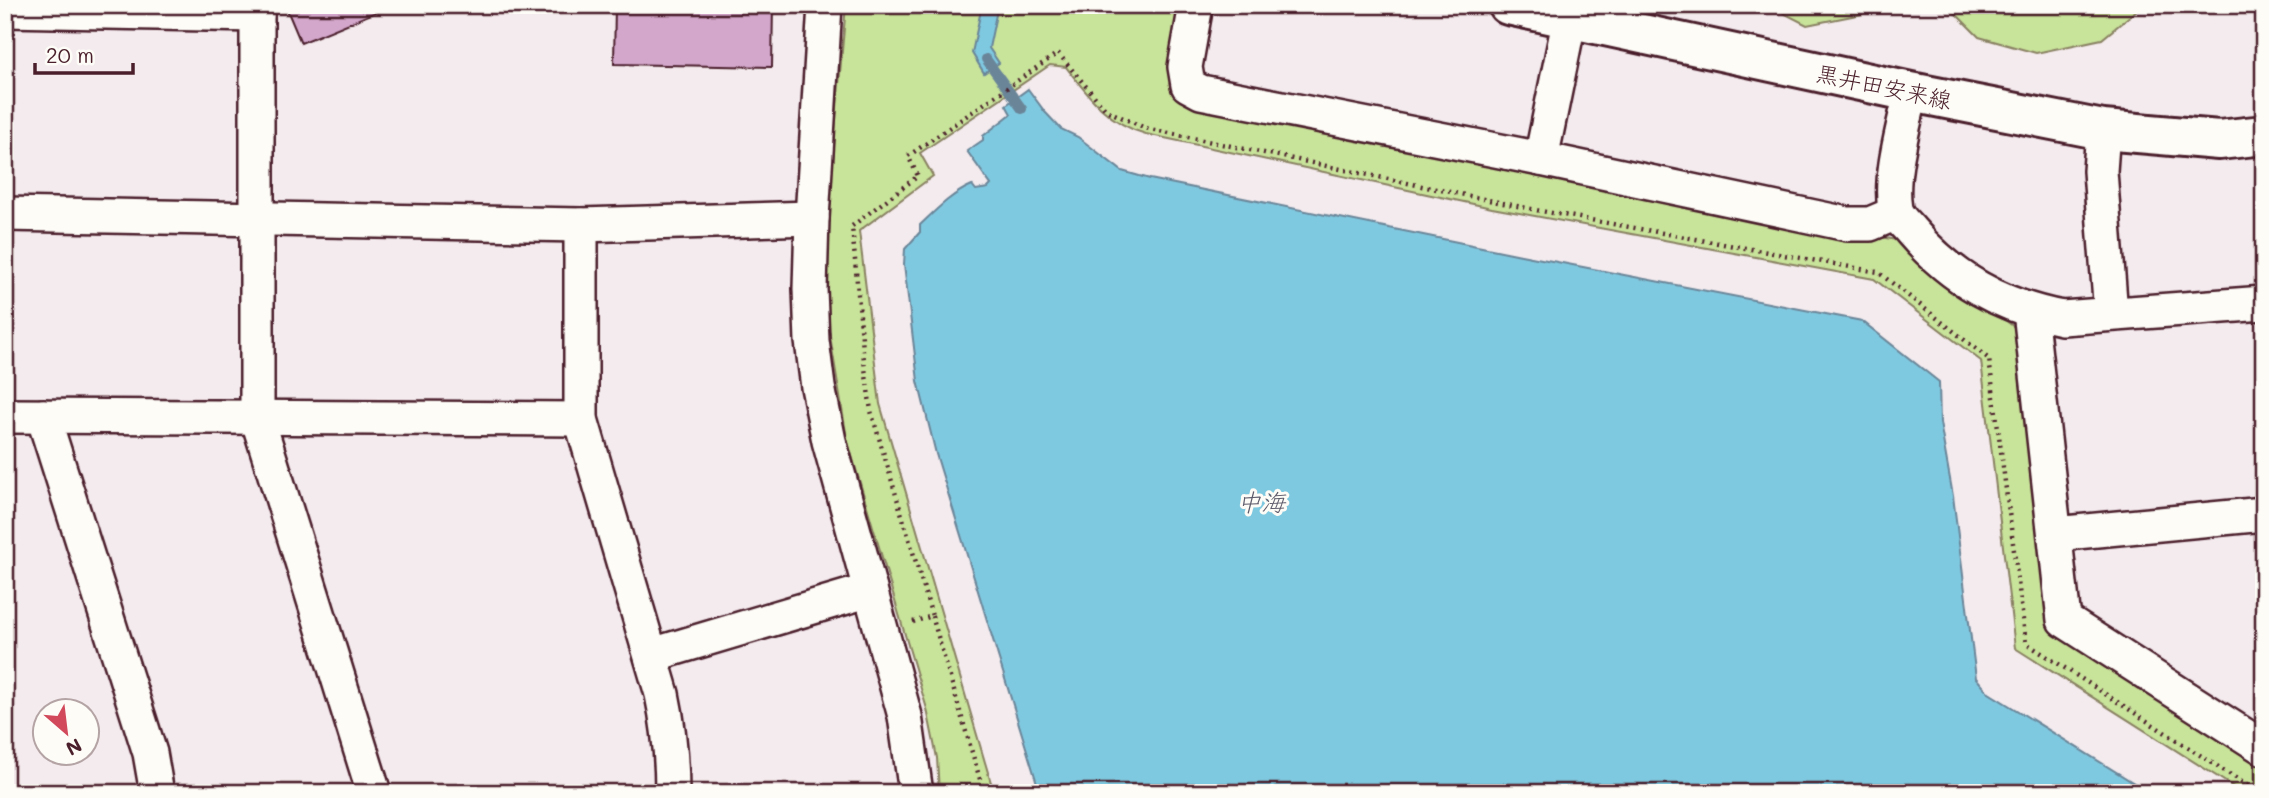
<svg xmlns="http://www.w3.org/2000/svg" width="2269" height="798" font-family="Mali,'Klee One',sans-serif">
<rect width="100%" height="100%" fill="#f4ebee"/>
<filter id="ink" filterUnits="userSpaceOnUse"><feTurbulence type="fractalNoise" baseFrequency=".0143" numOctaves="2"/><feDisplacementMap in="SourceGraphic" scale="14" xChannelSelector="R" yChannelSelector="G"/><feConvolveMatrix kernelMatrix="1 2 1 2 8 2 1 2 1" color-interpolation-filters="sRGB"/></filter>
<g filter="url(#ink)">
<g fill="#c8e39a" stroke="#898162" stroke-width="2">
<path d="M846,5H1182L1184,12L1170,89L1177,97L1901,241L2026,336L2052,623L2264,761V793H2243L2015,648L1981,361L1874,279L1492,208L1146,134C1109,124 1088,96 1066,67L1050,65L920,153L933,176L859,231L880,404L994,793H939L937,758L927,709L847,439L827,318L829,199Z"/>
<path d="M1768,5H1874L1862,14L1807,25Z"/>
<path d="M1947,5H2143L2102,39L2036,53L1979,37Z"/>
</g>
<g fill="#7fc9e0" stroke="#6a8598" stroke-width="2">
<path d="M982,5H998L989,48L999,63L984,73L972,53Z"/>
<path d="M1028,89L1045,112L1061,129L1078,137L1122,171L1150,179L1521,255L1862,321L1939,382L1940,423L1953,496L1976,678L1989,693L2150,793H1040L936,454L918,381L904,264L905,249L920,232V225C936,210 951,194 972,185L976,190L988,188L991,185L967,151L983,140V136L1011,114L1006,105Z"/>
</g>
<g fill="none" stroke-linecap="round" stroke-linejoin="round">
<path stroke="#6a8598" stroke-width="10" d="M986,59L1022,109"/>
</g>
<g fill="#d2a7cb" stroke="#4a1f2b" stroke-width="2">
<path d="M285,5H385L386,8L301,43Z"/>
<path d="M615,5H773L772,67L614,64Z"/>
</g>
<g fill="none" stroke-linecap="round" stroke-linejoin="round">
<g stroke="#4a1f2b" stroke-width="38">
<g id="minor">
<path d="M825,5L812,218L810,289L812,341L818,387L829,441L905,716L916,793"/>
<path d="M1196,5L1185,67L1188,85L1201,92L1541,159L1847,224H1870L1896,213"/>
<path d="M5,10L257,15V5"/>
<path d="M257,15V417L374,793"/>
<path d="M1911,92C1904,127 1889,175 1895,209C1897,217 1906,225 1911,231C1952,279 2000,306 2062,318L2264,303"/>
<path d="M2103,130L2100,171L2111,314"/>
<path d="M1541,159L1570,17"/>
<path d="M5,214L581,225L812,218"/>
<path d="M581,225V419L662,694C669,727 672,759 672,793"/>
<path d="M2030,311L2064,620L2264,748"/>
<path d="M5,416L581,419"/>
<path d="M43,416L150,753L157,793"/>
<path d="M2055,534L2264,514"/>
<path d="M652,655L870,590"/>
</g>
</g>
<g stroke="#4a1f2b" stroke-width="44">
<path id="secondary" d="M1508,5L1911,92L2103,130L2219,140L2264,135"/>
</g>
<g stroke="#4a1f2b" stroke-width="4.5" stroke-dasharray="2 5" stroke-linecap="butt">
<path d="M932,616L984,793"/>
<path d="M913,622L932,616L871,411L864,361L852,226L918,176L908,156L1058,53L1106,110L1145,128L1541,211L1878,272L1989,359L2026,643L2248,786L2264,791"/>
</g>
<use href="#minor" stroke="#fdfcf7" stroke-width="33"/>
<use href="#secondary" stroke="#fdfcf7" stroke-width="38"/>
</g>
</g>
<g text-anchor="middle" dominant-baseline="central" stroke-width="6" stroke-linejoin="round" paint-order="stroke">
<g font-size="23" fill="#4a1f2b" stroke="#fdfcf7">
<text transform="translate(1884 86) rotate(12)">黒井田安来線</text>
</g>
<g font-size="24" font-style="italic" fill="#5d5a6a" stroke="#fdfcf7">
<text x="1261" y="501">中海</text>
</g>
</g>
<rect width="2269" height="798" fill="none" stroke="#fdfcf7" stroke-width="28"/>
<rect x="14" y="14" width="2241" height="770" fill="none" stroke="#4a1f2b" stroke-width="2.5" filter="url(#ink)"/>
<g transform="translate(66 732) rotate(152)"><circle r="33" fill="#fdfcf7" stroke="#b5a4a5" stroke-width="2"/>
<path d="M0-5L12 26L0 18L-12 26Z" fill="#d1495b"/>
<text y="-10" font-size="19" font-weight="bold" text-anchor="middle" fill="#4a1f2b">N</text>
</g>
<path d="M35 63v10h98v-10" fill="none" stroke="#4a1f2b" stroke-width="3.5"/>
<text x="46" y="63" font-size="21" fill="#4a1f2b" stroke="#fdfcf7" stroke-width="5" paint-order="stroke">20 m</text>
</svg>
